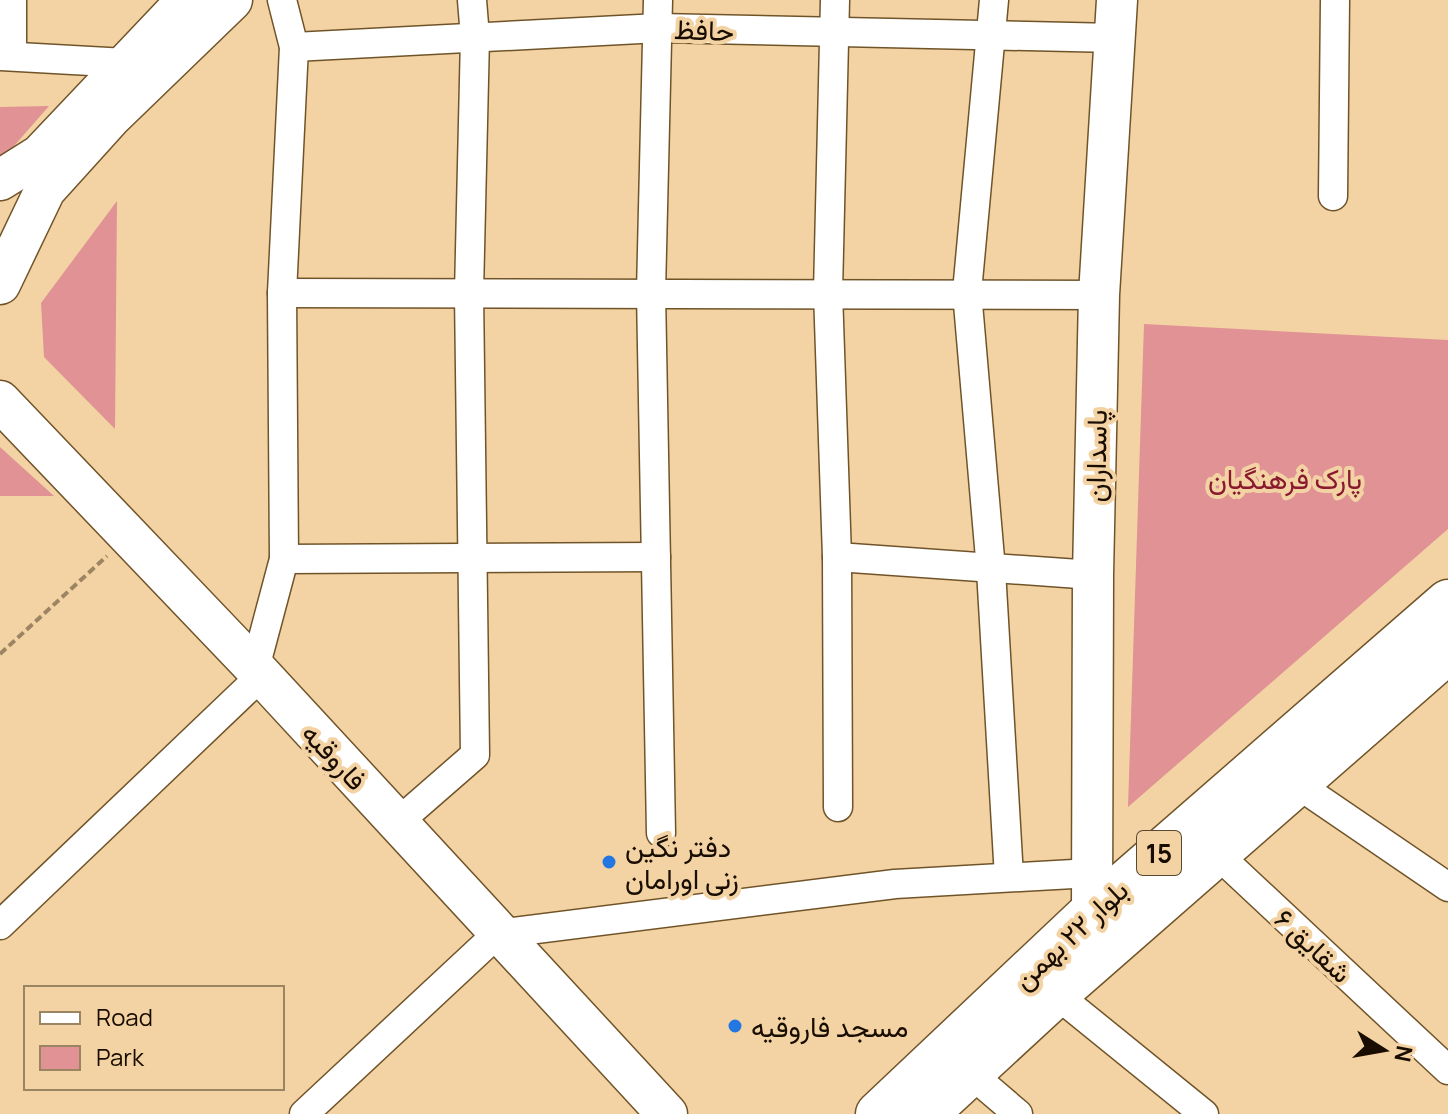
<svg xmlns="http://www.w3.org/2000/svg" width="1448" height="1114" font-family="Manrope,Vazirmatn,sans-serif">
<rect width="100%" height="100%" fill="#f3d3a4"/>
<g fill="#e09295">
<path d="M49,106L7,154L0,158V107Z"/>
<path d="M117,201L115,429L44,357L41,303Z"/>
<path d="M1144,324L1448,340V529L1128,807Z"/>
<path d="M0,447L54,496H0Z"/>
</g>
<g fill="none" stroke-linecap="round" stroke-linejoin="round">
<g stroke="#705429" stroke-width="31">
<g id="street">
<path d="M658,0L651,292L661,833"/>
<path d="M835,0L828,292L837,557L838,807"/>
<path d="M994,0L967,292L991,570L1009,877"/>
<path d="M294,47L659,28L1115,38"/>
<path d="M12,55V0"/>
<path d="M0,56L126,63"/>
<path d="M1333,196L1335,0"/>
<path d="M282,293L1099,295"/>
<path d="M837,557L1093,575"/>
<path d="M284,559L656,557"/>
<path d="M255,668L284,559L282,293L294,47L282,0"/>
<path d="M1297,784L1448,887"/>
<path d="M397,823L475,755L469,293L475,37L472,0"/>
<path d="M1216,853L1448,1070"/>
<path d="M0,925L261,676"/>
<path d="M1056,994L1204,1114"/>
<path d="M970,1073L1018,1114"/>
<path d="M304,1114L497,934L895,884L1091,873"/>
</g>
</g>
<g stroke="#705429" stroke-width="43">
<g id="secondary">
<path d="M0,180L40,155L187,0"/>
<path d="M0,284L45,190L111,117L232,0"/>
<path d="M0,401L255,668L667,1114"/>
<path d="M1092,912L1093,575L1099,295L1117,0"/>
</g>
</g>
<g stroke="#705429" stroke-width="47">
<g id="primary">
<path d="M878,1114L1092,912L1448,602"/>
<path d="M926,1114L1056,994L1448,651"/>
</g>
</g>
<path stroke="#9d8564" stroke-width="4" stroke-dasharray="8 4" stroke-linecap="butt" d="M0,654L107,556"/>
<use href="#street" stroke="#fff" stroke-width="28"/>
<use href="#secondary" stroke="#fff" stroke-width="40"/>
<use href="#primary" stroke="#fff" stroke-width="44"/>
</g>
<g fill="#2477e2" stroke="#f3d3a4" stroke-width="3">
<circle cx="609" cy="862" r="8"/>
<circle cx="735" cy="1026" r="8"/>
</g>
<g text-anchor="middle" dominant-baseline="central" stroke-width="8" stroke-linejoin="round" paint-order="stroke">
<rect fill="#f3d3a4" stroke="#5a4831" stroke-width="2" x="1137" y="831" width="44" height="44" rx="6"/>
<g font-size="26" font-weight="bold" fill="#180d00">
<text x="1159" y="853">15</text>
</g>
<g font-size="28" fill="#180d00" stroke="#f3d3a4">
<text transform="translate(704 29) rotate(2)">حافظ</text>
<text transform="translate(1095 456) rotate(-89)">پاسداران</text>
<text transform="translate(335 756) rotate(47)">فاروقیه</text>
<text transform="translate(1070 934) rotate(-43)">بلوار ۲۲ بهمن</text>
<text transform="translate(1314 945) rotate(43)">شقایق ۶</text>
</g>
<g font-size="28" fill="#89192e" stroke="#f3d3a4">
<text x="1285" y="478">پارک فرهنگیان</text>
</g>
<g font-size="28" fill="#180d00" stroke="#f3d3a4" text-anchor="start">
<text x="625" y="846">دفتر نگین<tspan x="625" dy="32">زنی اورامان</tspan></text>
<text x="751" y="1026">مسجد فاروقیه</text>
</g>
</g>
<rect x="24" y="986" width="260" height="104" fill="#f3d3a4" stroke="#9b8462" stroke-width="2"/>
<rect x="40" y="1012" width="40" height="12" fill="#ffffff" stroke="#9b8462" stroke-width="2"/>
<text x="96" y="1026" font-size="24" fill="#180d00">Road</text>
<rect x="40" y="1046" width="40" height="24" fill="#e09295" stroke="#9b8462" stroke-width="2"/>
<text x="96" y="1066" font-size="24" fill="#180d00">Park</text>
<g transform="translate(1384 1050) rotate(101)" stroke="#f3d3a4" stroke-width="6" paint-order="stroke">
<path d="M0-6L14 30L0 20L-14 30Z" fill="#180d00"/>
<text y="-12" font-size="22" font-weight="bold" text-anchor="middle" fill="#180d00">N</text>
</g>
</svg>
